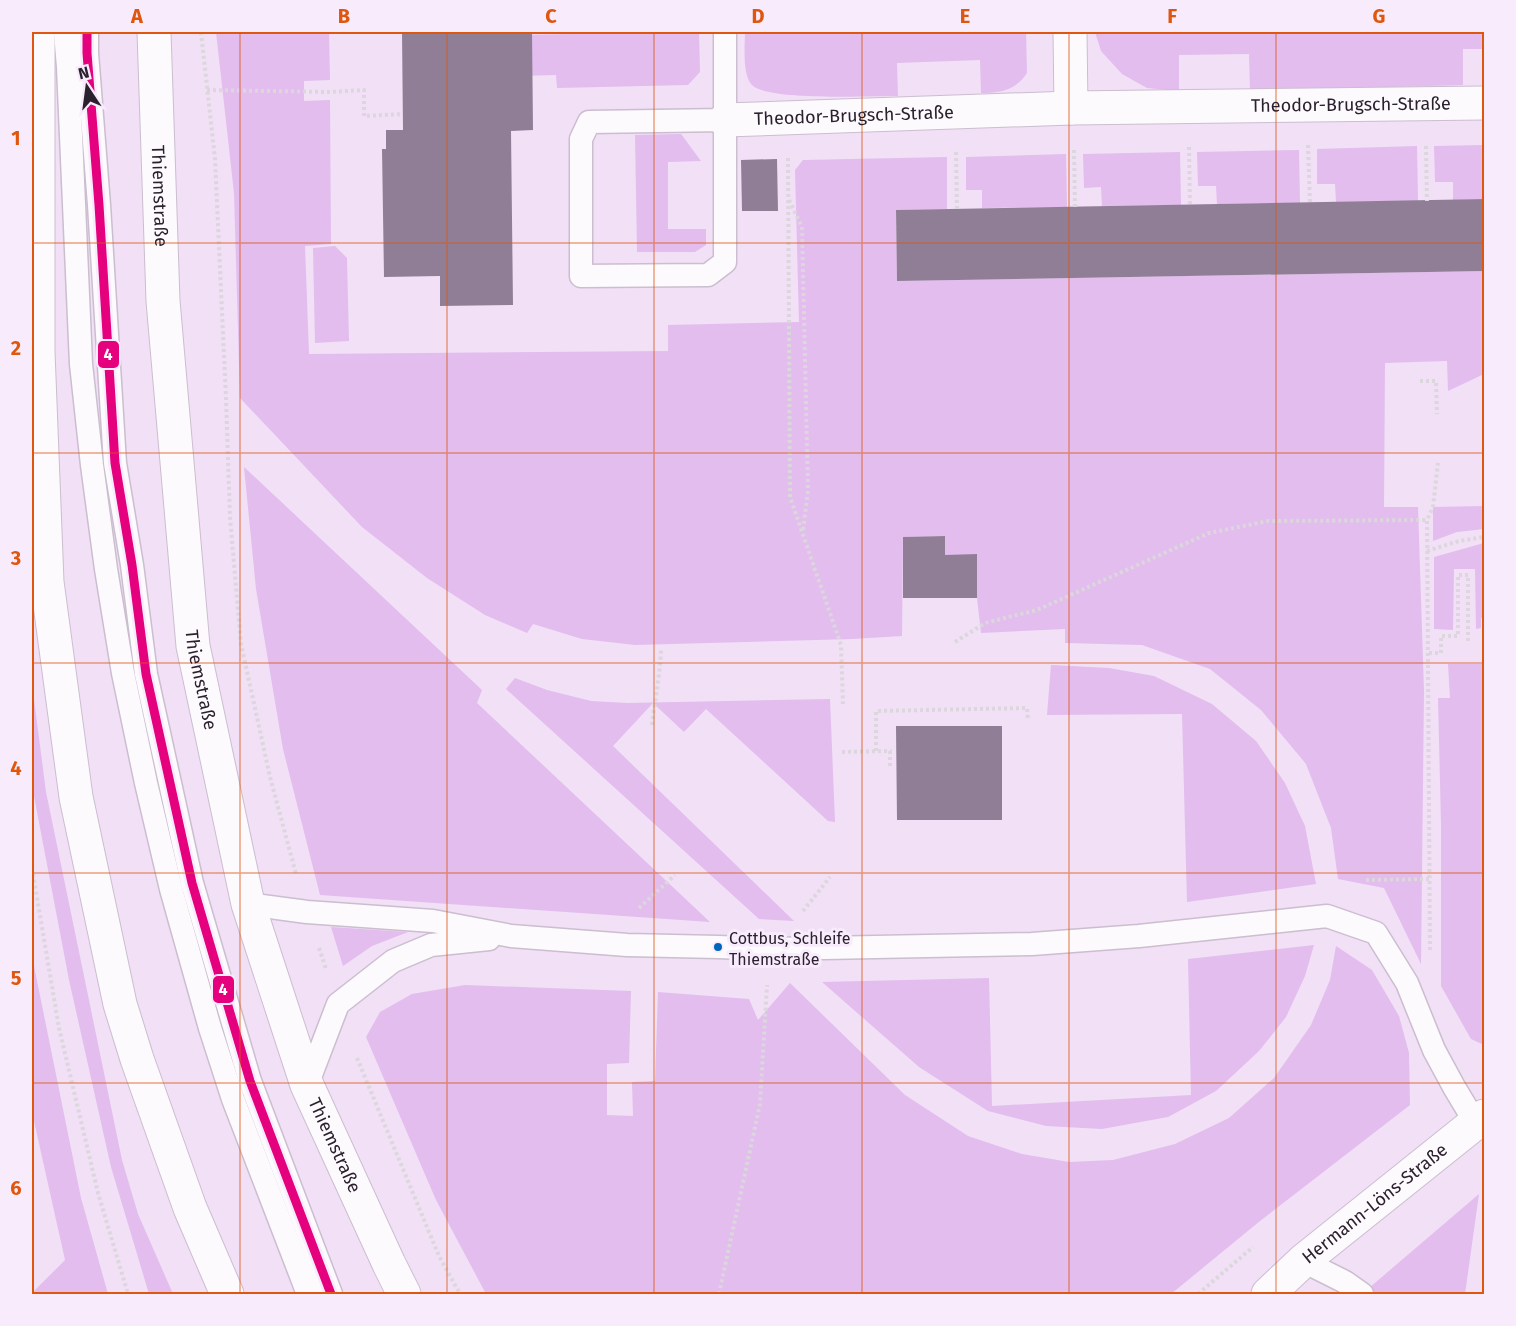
<svg xmlns="http://www.w3.org/2000/svg" width="1516" height="1326" font-family="'Fira Sans',sans-serif">
<rect width="100%" height="100%" fill="#f1e0f6"/>
<g fill="#e2bdee">
<path d="M216,32H329L330,80L304,81V101L330,100L331,244L305,246L309,354L668,351V325L799,322L795,170L803,160L947,157V209L896,210L897,281L1484,271V374L1448,391L1447,361L1385,363L1384,507H1418L1424,691L1421,964L1384,888L1338,879L1331,828L1306,764L1261,710L1210,669L1142,645L1065,643V629L981,633L977,598V555H945V536L903,537L902,636L852,639L635,645L582,639L533,624L527,633L485,615L427,578L362,527L240,398L234,193Z"/>
<path d="M699,32L700,72L688,85L557,88L556,75L439,78L438,36Z"/>
<path d="M745,32H1026L1027,73C1016,90 1000,93 981,93L980,60L897,63L898,96C872,96 767,101 752,85C742,75 745,45 745,32Z"/>
<path d="M1095,32H1484V49H1463V85L1250,91L1249,54L1179,55V91L1147,88L1122,74L1101,51Z"/>
<path d="M681,134L701,161L668,162V229H706V245L695,252H637L635,135Z"/>
<path d="M1484,145V199L1453,200V182H1435L1434,146Z"/>
<path d="M1417,146L1418,201L1336,202L1335,184H1317V149Z"/>
<path d="M1299,150L1300,203L1217,204L1216,186H1198L1197,152Z"/>
<path d="M1180,152L1181,205L1102,206L1101,187L1084,188L1083,154Z"/>
<path d="M1066,154L1067,207L982,208V190H966V157Z"/>
<path d="M335,246L347,258L349,341L315,343L313,248Z"/>
<path d="M244,467L482,690L477,703L710,922L320,895L283,749L256,589Z"/>
<path d="M1484,506V529L1457,532L1433,541V507Z"/>
<path d="M1484,543V618H1481V628L1476,629L1475,569H1454L1453,630L1434,629V557Z"/>
<path d="M1448,664H1482V685L1484,686V1045L1471,1039L1441,986V824L1438,698H1450Z"/>
<path d="M1051,665L1109,668L1154,676L1212,704L1256,741L1285,783L1305,826L1316,884L1187,902L1182,714L1047,715Z"/>
<path d="M515,678L547,690L591,701L628,703L830,699L835,822L828,821L706,709L684,732L653,703L613,746L794,921L759,919L506,689Z"/>
<path d="M32,684L46,792L122,1160L138,1214L173,1294H149L111,1167L69,980L34,796L32,776Z"/>
<path d="M331,927L408,932L372,946L343,966Z"/>
<path d="M1314,945L1305,976L1286,1017L1259,1051L1216,1091L1168,1117L1102,1129L1046,1126L988,1111L919,1067L822,982L989,978L992,1106L1191,1095L1188,959Z"/>
<path d="M1336,946L1372,970L1399,1016L1409,1053L1410,1105L1260,1221L1171,1294H486L436,1200L366,1037L380,1012L412,994L465,985L631,991L629,1063L607,1064V1115L633,1116L632,1082L655,1081L658,992L749,999L758,1020L790,983L905,1095L968,1136L1022,1154L1069,1162L1113,1160L1175,1144L1229,1118L1274,1078L1311,1025L1330,980Z"/>
<path d="M32,956L81,1198L108,1294H32V1293L65,1260L32,1112Z"/>
<path d="M1479,1194L1465,1294H1362Z"/>
</g>
<g fill="#907e96">
<path d="M402,32H532L533,130L511,131L513,305L440,306V276L384,277L382,149H386V130H403Z"/>
<path d="M777,159L778,211H742L741,160Z"/>
<path d="M1485,199V271L897,281L896,210Z"/>
<path d="M945,536V555L977,554V598H903V537Z"/>
<path d="M896,726H1002V820H897Z"/>
</g>
<g fill="none" stroke-linecap="round" stroke-linejoin="round">
<g stroke="#cbbecf" stroke-width="25">
<g id="service">
<path d="M65,32L68,67L81,364L92,465L106,569L123,673L146,783L171,889L210,1028L233,1099L308,1294"/>
<path d="M87,32V53L99,205L115,463L132,565L146,674L192,883L250,1081L331,1294"/>
<path d="M725,120L589,122L581,139V276L708,275L725,262V32"/>
<path d="M248,904L307,912L433,921L511,936L627,945L718,947L772,949L1032,944L1139,936L1327,916L1376,933L1407,983L1434,1050L1454,1087L1475,1122"/>
<path d="M307,1085L338,1004L393,961L431,945L489,939"/>
<path d="M1303,1261L1345,1282L1362,1294"/>
</g>
</g>
<g stroke="#cbbecf" stroke-width="35">
<g id="minor">
<path d="M1070,32L1071,108"/>
<path id="s1" d="M725,120L1071,108L1484,103"/>
</g>
</g>
<g stroke="#cbbecf" stroke-width="35">
<g id="secondary">
<path d="M38,32V352L47,582L76,797L120,1004L137,1059L190,1208L227,1294"/>
<path id="s2" d="M154,32L163,301L193,646L248,904L307,1085L389,1264L404,1294"/>
</g>
</g>
<g stroke="#cbbecf" stroke-width="35">
<g id="primary">
<path id="s3" d="M1268,1294L1303,1261L1484,1116"/>
</g>
</g>
<g stroke="#dbd7dc" stroke-width="4" stroke-dasharray="3 3" stroke-linecap="butt">
<path d="M201,32L215,159L226,399L230,517L241,644L270,777L296,874"/>
<path d="M207,90L330,92L364,90V116L403,114"/>
<path d="M1308,145L1310,203"/>
<path d="M1426,146L1427,201"/>
<path d="M1189,147L1190,205"/>
<path d="M1074,150L1075,207"/>
<path d="M956,152L957,209"/>
<path d="M788,158L790,497L841,645L843,704"/>
<path d="M789,200L802,227L808,490L803,531"/>
<path d="M1420,381H1436L1437,414"/>
<path d="M1427,551L1459,541L1484,537"/>
<path d="M955,642L985,623L1037,610L1209,533L1268,521L1427,520"/>
<path d="M1429,653H1441V636H1458V575H1468V641"/>
<path d="M652,725C655,700 660,675 661,650"/>
<path d="M876,751V711L1027,708L1028,720"/>
<path d="M842,752L890,751V766"/>
<path d="M32,868L59,1028L98,1193L128,1294"/>
<path d="M1366,880L1430,879"/>
<path d="M639,908L675,875"/>
<path d="M803,911L830,877"/>
<path d="M319,948L326,969"/>
<path d="M1430,950L1427,520L1433,507L1438,463"/>
<path d="M357,1058L439,1256L460,1294"/>
<path d="M719,1294L760,1104L767,985"/>
<path d="M1198,1294L1253,1247"/>
</g>
<use href="#service" stroke="#fdfafe" stroke-width="22"/>
<use href="#minor" stroke="#fdfafe" stroke-width="33"/>
<use href="#secondary" stroke="#fdfafe" stroke-width="33"/>
<use href="#primary" stroke="#fdfafe" stroke-width="33"/>
<g stroke="#f8ecfc" stroke-width="14">
<path id="tram-1" d="M87,32V53L99,205L115,463L132,565L146,674L192,883L250,1081L331,1294"/>
</g>
<use href="#tram-1" stroke="#e5007d" stroke-width="9"/>
</g>
<path fill="none" stroke="#df560e" stroke-width="1.5" stroke-opacity="0.55" d="M240,32V1294M447,32V1294M654,32V1294M862,32V1294M1069,32V1294M1276,32V1294M32,243H1484M32,453H1484M32,663H1484M32,873H1484M32,1083H1484"/>
<circle fill="#0065bd" stroke="#f8ecfc" stroke-width="2" cx="718" cy="947" r="5"/>
<g text-anchor="middle" dominant-baseline="central" stroke-width="6" stroke-linejoin="round" paint-order="stroke">
<g font-size="16" fill="#2b202e" stroke="#f8ecfc" text-anchor="start">
<text x="729" y="938">Cottbus, Schleife<tspan x="729" dy="21">Thiemstraße</tspan></text>
</g>
<g font-size="18" fill="#2b202e" stroke="#f8ecfc">
<text stroke="none"><textPath href="#s1" startOffset="626">Theodor-Brugsch-Straße</textPath></text>
<text stroke="none"><textPath href="#s1" startOffset="129">Theodor-Brugsch-Straße</textPath></text>
<text stroke="none"><textPath href="#s2" startOffset="164">Thiemstraße</textPath></text>
<text stroke="none"><textPath href="#s2" startOffset="650">Thiemstraße</textPath></text>
<text stroke="none"><textPath href="#s2" startOffset="1136">Thiemstraße</textPath></text>
<text stroke="none"><textPath href="#s3" startOffset="140">Hermann-Löns-Straße</textPath></text>
</g>
</g>
<g stroke="#f8ecfc" stroke-width="2">
<rect x="97" y="340" width="23" height="29" rx="6" fill="#e5007d"/>
<rect x="212" y="975" width="23" height="29" rx="6" fill="#e5007d"/>
</g>
<g font-size="16" text-anchor="middle" font-weight="bold" fill="#fff">
<text x="108" y="360">4</text>
<text x="223" y="995">4</text>
</g>
<rect width="1516" height="1326" fill="none" stroke="#f8ecfc" stroke-width="66"/>
<g transform="translate(87 87) rotate(347)" stroke="#f8ecfc" stroke-width="4.5" paint-order="stroke">
<path d="M0-4.5L10 22L0 15L-10 22Z" fill="#2b202e"/>
<text y="-9" font-size="16" font-weight="bold" text-anchor="middle" fill="#2b202e">N</text>
</g>
<rect x="33" y="33" width="1450" height="1260" fill="none" stroke="#df560e" stroke-width="2"/>
<g font-size="20" text-anchor="middle" font-weight="bold" fill="#df560e">
<text x="137" y="23">A</text>
<text x="344" y="23">B</text>
<text x="551" y="23">C</text>
<text x="758" y="23">D</text>
<text x="965" y="23">E</text>
<text x="1172" y="23">F</text>
<text x="1379" y="23">G</text>
<text x="16" y="145">1</text>
<text x="16" y="355">2</text>
<text x="16" y="565">3</text>
<text x="16" y="775">4</text>
<text x="16" y="985">5</text>
<text x="16" y="1195">6</text>
</g>
</svg>
